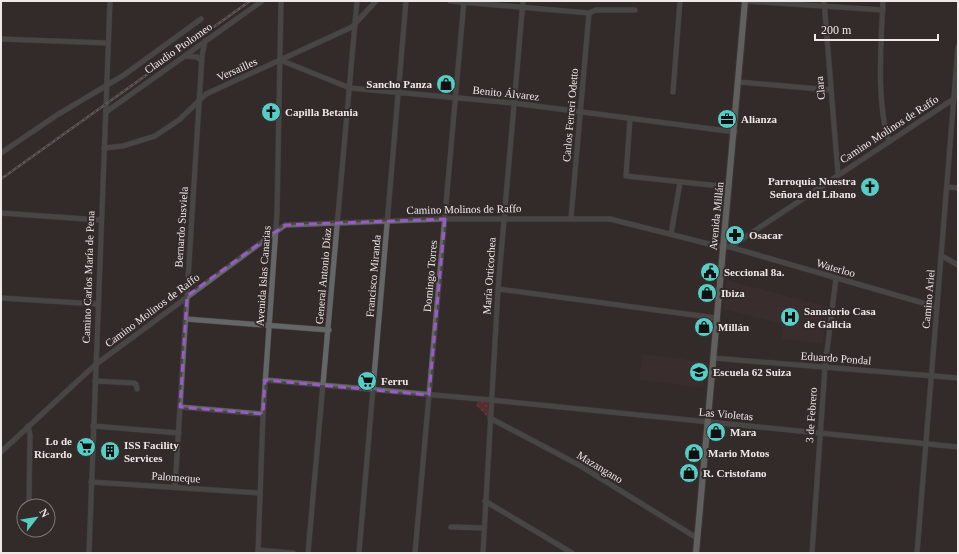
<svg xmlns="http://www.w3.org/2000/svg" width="959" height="554" font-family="Georgia,serif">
<defs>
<pattern id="grass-dots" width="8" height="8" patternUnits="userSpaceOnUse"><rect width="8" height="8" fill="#873037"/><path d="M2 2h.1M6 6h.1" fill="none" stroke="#984e54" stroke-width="1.8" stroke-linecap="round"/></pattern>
</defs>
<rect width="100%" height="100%" fill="#332a2a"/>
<g fill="#413131">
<path d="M726,280L828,307L823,344L782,339L783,324L723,309Z"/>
<path d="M642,354L706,362L704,388L639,380Z"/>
</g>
<path fill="url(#grass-dots)" d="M478,401L488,402V418L476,405Z"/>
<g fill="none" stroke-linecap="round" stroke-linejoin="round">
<g stroke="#4d4544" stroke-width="6">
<g id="minor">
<path d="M450,1L589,13L596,10H635"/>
<path d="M745,1L883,10"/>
<path d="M824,1L838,174"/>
<path d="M883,1C881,44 876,101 889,142"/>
<path d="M1,39L108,43"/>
<path d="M185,56L197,57L202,61"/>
<path d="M280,60L350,88L513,103L735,132"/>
<path d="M739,82L831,90"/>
<path d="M673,92L680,1"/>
<path d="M106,112L262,1"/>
<path d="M630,119L626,176L729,187"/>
<path d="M104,148L123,146L155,136L179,120L206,94L352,27L376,1"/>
<path d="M1,153L57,115L124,75L201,19"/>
<path d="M947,187L958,188"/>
<path d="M1,213L100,220"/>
<path d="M571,218L589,13"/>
<path d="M671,234L680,183"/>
<path d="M730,247L937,307"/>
<path d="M942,256L958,265"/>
<path d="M498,289L716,318"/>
<path d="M1,298L97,304"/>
<path d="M186,319L329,330"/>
<path d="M713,358L958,378"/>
<path d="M265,380L491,400L958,447"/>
<path d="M95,381L134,383L136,384L137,389"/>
<path d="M180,407L263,414"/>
<path d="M490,418L579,465L697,538"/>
<path d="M28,426L30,435L29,506"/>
<path d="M93,426L179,433"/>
<path d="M1,452L95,365L285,225L443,219H610L717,246L730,247L958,96"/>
<path d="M91,482L260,493"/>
<path d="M175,487L202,56L205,41"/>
<path d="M485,501L572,553"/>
<path d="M451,527L484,528"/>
<path d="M258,550L293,553"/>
<path d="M89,553L110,1"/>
<path d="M258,553L263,414L277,213L281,1"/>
<path d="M308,553L357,1"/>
<path d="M359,553L406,1"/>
<path d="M415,553L464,1"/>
<path d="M483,553L498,289L523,1"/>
<path d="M812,553L825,367L836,278"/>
<path d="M917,553L958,47"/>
</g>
</g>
<g stroke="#4d4544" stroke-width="8">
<path id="major" d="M696,553L745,1"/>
</g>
<use href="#minor" stroke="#636767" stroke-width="5"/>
<use href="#major" stroke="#98a2a1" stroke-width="6"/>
<g stroke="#948c8c" stroke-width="2.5">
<path id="rail" d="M1,179L250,1"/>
</g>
<use href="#rail" stroke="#332a2a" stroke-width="1" stroke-dasharray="3" stroke-linecap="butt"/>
</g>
<path d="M0 0H959V554H0ZM445,219L429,395L265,380L263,414L180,407L187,296L285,225Z" fill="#332a2a" fill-opacity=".55" fill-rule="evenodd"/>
<path fill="none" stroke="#985bc9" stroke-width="3" stroke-dasharray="8 5" stroke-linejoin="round" d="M445,219L429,395L265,380L263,414L180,407L187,296L285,225Z"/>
<defs>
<g id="shop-disc" transform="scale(1)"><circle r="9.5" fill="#55cec5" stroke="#332a2a"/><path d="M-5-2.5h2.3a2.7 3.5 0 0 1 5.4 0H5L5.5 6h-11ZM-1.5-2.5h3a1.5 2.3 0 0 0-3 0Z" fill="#111"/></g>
<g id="church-disc" transform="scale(1)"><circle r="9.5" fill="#55cec5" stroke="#332a2a"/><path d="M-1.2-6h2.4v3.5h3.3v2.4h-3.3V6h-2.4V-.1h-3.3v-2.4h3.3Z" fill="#111"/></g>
<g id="office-disc" transform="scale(1)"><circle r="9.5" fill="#55cec5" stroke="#332a2a"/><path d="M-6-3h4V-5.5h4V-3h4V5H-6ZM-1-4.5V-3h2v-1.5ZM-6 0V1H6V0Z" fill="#111"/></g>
<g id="pharmacy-disc" transform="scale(1)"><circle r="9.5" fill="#55cec5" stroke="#332a2a"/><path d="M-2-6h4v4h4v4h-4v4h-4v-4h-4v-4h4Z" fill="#111"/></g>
<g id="civic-disc" transform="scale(1)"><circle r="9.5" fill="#55cec5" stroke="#332a2a"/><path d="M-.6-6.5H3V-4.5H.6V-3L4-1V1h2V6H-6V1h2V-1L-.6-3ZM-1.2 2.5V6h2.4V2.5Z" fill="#111"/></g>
<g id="hospital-disc" transform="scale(1)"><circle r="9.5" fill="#55cec5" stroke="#332a2a"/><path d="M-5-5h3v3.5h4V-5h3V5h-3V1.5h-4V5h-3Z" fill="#111"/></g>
<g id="school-disc" transform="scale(1)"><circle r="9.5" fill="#55cec5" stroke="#332a2a"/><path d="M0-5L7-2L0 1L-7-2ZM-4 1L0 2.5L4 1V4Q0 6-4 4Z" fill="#111"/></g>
<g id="supermarket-disc" transform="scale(1)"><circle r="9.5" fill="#55cec5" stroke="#332a2a"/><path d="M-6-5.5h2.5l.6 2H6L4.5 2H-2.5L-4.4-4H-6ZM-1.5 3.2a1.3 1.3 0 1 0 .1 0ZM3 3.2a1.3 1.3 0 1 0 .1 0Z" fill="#111"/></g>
<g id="building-disc" transform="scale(1)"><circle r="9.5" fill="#55cec5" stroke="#332a2a"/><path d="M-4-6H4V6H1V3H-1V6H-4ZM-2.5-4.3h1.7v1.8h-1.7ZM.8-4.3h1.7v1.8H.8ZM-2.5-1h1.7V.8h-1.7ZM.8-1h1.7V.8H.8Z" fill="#111"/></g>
</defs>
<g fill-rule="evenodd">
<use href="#shop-disc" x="446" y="84"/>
<use href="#church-disc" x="271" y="112"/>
<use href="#office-disc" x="727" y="119"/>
<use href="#church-disc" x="870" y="187"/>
<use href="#pharmacy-disc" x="735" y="235"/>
<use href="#civic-disc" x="710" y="272"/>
<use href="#shop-disc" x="707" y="293"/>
<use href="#hospital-disc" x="790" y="317"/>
<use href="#shop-disc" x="704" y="327"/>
<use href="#school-disc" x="699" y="372"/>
<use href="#supermarket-disc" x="367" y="381"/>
<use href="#shop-disc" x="716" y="432"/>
<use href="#supermarket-disc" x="86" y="447"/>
<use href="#building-disc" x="110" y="451"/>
<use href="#shop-disc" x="694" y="453"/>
<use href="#shop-disc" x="689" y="473"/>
</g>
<g text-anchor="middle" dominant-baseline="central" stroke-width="4" stroke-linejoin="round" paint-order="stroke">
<g font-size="11" fill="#eee8e7" stroke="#332a2a">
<text transform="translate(178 48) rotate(-35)">Claudio Ptolomeo</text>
<text transform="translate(237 69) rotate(-24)">Versailles</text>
<text transform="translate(820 88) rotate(-95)">Clara</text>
<text transform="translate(506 93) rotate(6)">Benito Álvarez</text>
<text transform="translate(570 115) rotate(-85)">Carlos Ferreri Odetto</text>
<text transform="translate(889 129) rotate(-33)">Camino Molinos de Raffo</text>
<text transform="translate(464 209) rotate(-1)">Camino Molinos de Raffo</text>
<text transform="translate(716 216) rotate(-84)">Avenida Millán</text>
<text transform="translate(181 227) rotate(-86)">Bernardo Susviela</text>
<text transform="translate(836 268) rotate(16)">Waterloo</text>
<text transform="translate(263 276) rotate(-86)">Avenida Islas Canarias</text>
<text transform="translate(323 276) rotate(-85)">General Antonio Díaz</text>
<text transform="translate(373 276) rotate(-85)">Francisco Miranda</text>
<text transform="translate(430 276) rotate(-85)">Domingo Torres</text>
<text transform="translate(489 276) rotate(-86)">María Orticochea</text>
<text transform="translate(88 277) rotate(-88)">Camino Carlos María de Pena</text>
<text transform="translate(928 299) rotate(-85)">Camino Ariel</text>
<text transform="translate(152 310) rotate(-37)">Camino Molinos de Raffo</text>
<text transform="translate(836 358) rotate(4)">Eduardo Pondal</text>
<text transform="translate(726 414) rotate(5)">Las Violetas</text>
<text transform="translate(811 415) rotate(-86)">3 de Febrero</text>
<text transform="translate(600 467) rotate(31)">Mazangano</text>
<text transform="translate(176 477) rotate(4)">Palomeque</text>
</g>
<g font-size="11" font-weight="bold" fill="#eee8e7" stroke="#332a2a" text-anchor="start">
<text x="432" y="84" text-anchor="end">Sancho Panza</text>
<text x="285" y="112">Capilla Betania</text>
<text x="741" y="119">Alianza</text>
<text x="856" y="181" text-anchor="end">Parroquía Nuestra<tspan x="856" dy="13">Señora del Líbano</tspan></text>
<text x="749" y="235">Osacar</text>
<text x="724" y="272">Seccional 8a.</text>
<text x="721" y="293">Ibiza</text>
<text x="804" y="311">Sanatorio Casa<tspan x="804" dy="13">de Galicia</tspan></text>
<text x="718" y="327">Millán</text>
<text x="713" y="372">Escuela 62 Suiza</text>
<text x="381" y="381">Ferru</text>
<text x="730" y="432">Mara</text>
<text x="72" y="441" text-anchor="end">Lo de<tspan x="72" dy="13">Ricardo</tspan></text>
<text x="124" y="445">ISS Facility<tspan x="124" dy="13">Services</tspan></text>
<text x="708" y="453">Mario Motos</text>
<text x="703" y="473">R. Cristofano</text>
</g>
</g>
<rect width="959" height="554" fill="none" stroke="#eee8e7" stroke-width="4"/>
<g transform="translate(36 518) rotate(59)"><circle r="19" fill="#332a2a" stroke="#7e7676"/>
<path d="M0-3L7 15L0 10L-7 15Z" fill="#55cec5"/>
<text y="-6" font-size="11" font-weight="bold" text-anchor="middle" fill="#eee8e7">N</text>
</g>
<path d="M815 34v6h123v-6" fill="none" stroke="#eee8e7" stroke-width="2"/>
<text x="821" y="34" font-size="12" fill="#eee8e7" stroke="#332a2a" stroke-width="3" paint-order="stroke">200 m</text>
</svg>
